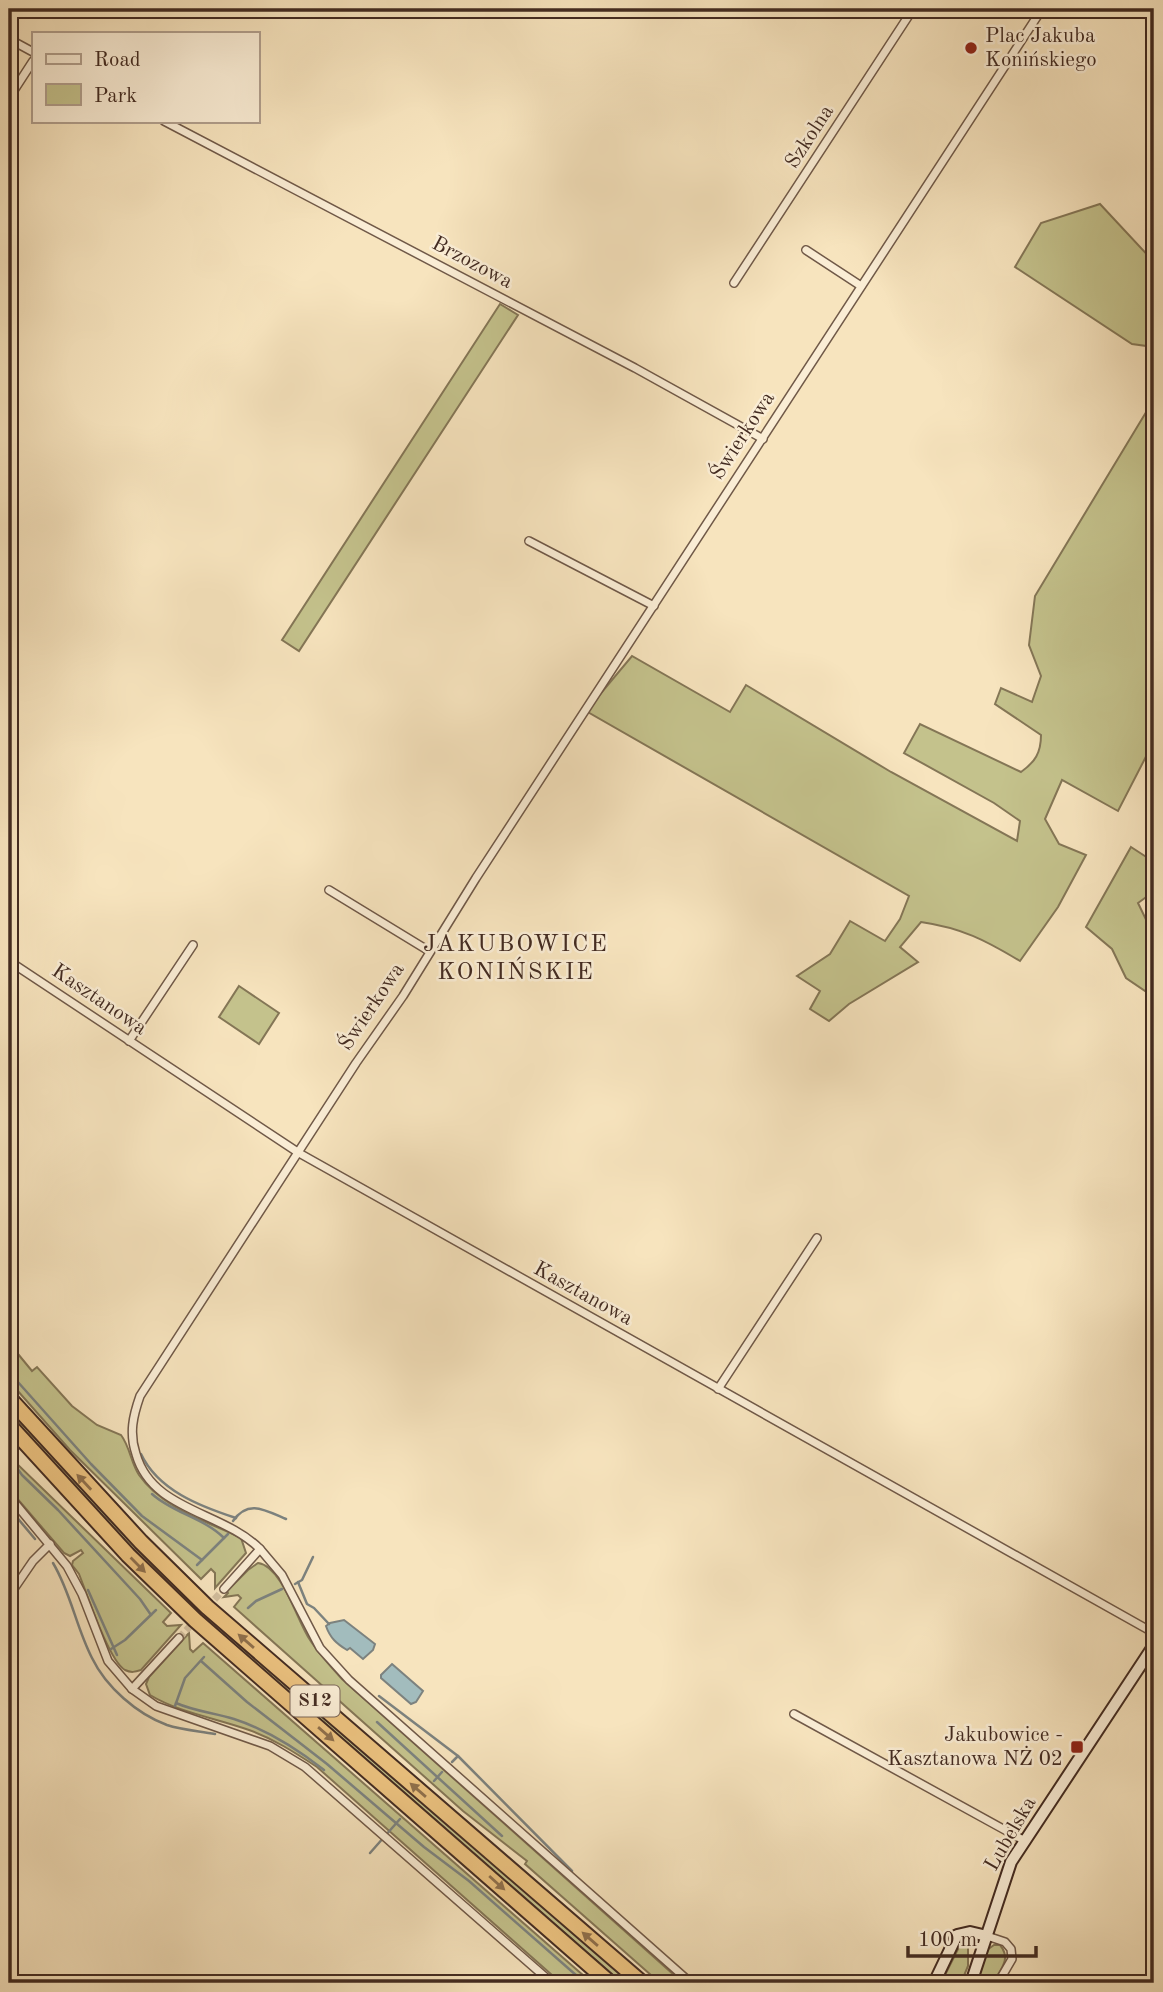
<svg xmlns="http://www.w3.org/2000/svg" width="1163" height="1992" font-family="'Old Standard TT',serif">
<rect width="100%" height="100%" fill="#f7e4be"/>
<filter id="stains"><feTurbulence type="fractalNoise" baseFrequency=".00286" numOctaves="4"/><feColorMatrix values="0 0 0 0 .2 0 0 0 0 .09 0 0 0 0 .02 0 0 0 .5 -.17"/></filter>
<radialGradient id="worn" r=".72"><stop offset=".6" stop-color="#630" stop-opacity="0"/><stop offset="1" stop-color="#630" stop-opacity=".3"/></radialGradient>
<g fill="#c4c28c" stroke="#847656" stroke-width="2">
<path d="M1100,204L1154,262V347L1132,344L1015,267L1041,223Z"/>
<path d="M500,304L518,315L299,651L282,640Z"/>
<path d="M1154,399V656L1148,665L1154,669V741L1118,811L1062,780L1045,819L1059,844L1086,855L1058,907L1020,961C985,940 962,928 921,922L900,947L918,962L849,1004L829,1021L810,1009L820,991L797,976L830,954L850,921L885,941L900,919L909,896L586,711L632,656L730,712L746,685L891,772L1017,841L1020,821L994,803L904,753L920,724L1021,772C1035,762 1041,753 1041,735L995,704L1001,688L1032,702L1041,676L1029,645L1035,596Z"/>
<path d="M1131,847L1154,862V896L1149,895L1138,903L1154,936V997L1126,978L1112,949L1086,927Z"/>
<path d="M239,986L279,1013L259,1044L219,1017Z"/>
<path d="M9,1343L32,1371L37,1367L72,1406L97,1425L121,1435C130,1447 131,1463 139,1475C162,1508 206,1521 241,1538L246,1553L215,1588V1573L211,1569L201,1579L70,1450L9,1381Z"/>
<path d="M9,1408L73,1479L149,1555L632,1983H622L224,1636L144,1560L69,1484L9,1417Z"/>
<path d="M9,1449L15,1456L14,1461L171,1613L163,1622L167,1626L181,1625L141,1670C135,1672 131,1673 125,1670C109,1661 87,1594 79,1574L72,1565L73,1561L83,1553L81,1550L70,1556L64,1553L9,1489Z"/>
<path d="M258,1563C282,1566 297,1621 310,1640C319,1654 330,1666 342,1679L683,1983H660L525,1864L527,1861L463,1811L234,1607L241,1598L238,1595L224,1597L228,1593L227,1591L248,1570Z"/>
<path d="M189,1633L190,1649L193,1652L203,1643L592,1983H561L317,1767C294,1752 274,1739 249,1730C216,1718 180,1713 150,1695L146,1684L149,1677Z"/>
<path d="M966,1939L968,1942V1966L961,1983H941L962,1941Z"/>
<path d="M994,1945H1000C1012,1959 1000,1970 993,1983H976L987,1950Z"/>
</g>
<g fill="#a2bcbd" stroke="#7c827f" stroke-width="2">
<path d="M344,1620L375,1644L373,1650L363,1659L350,1648L347,1650C337,1644 330,1638 326,1626L330,1623Z"/>
<path d="M392,1664L423,1691L416,1702L411,1704L381,1678V1675Z"/>
</g>
<g fill="none" stroke-linecap="round" stroke-linejoin="round">
<g stroke="#7c827f" stroke-width="2.5">
<path d="M9,1372L91,1464L142,1516L202,1560"/>
<path d="M141,1454C158,1490 199,1506 236,1518"/>
<path d="M9,1457L22,1475L58,1510L140,1599L151,1615"/>
<path d="M152,1494C173,1513 204,1518 224,1538"/>
<path d="M9,1508L35,1539"/>
<path d="M233,1521C248,1499 265,1510 286,1519"/>
<path d="M53,1563C71,1593 76,1627 92,1658C106,1687 137,1714 167,1725C182,1730 199,1731 215,1734"/>
<path d="M197,1565L228,1534"/>
<path d="M298,1582L307,1604L314,1608L329,1624"/>
<path d="M295,1584L302,1580L313,1557"/>
<path d="M88,1590L117,1655"/>
<path d="M248,1608L256,1601L282,1589"/>
<path d="M111,1649L125,1640L156,1610"/>
<path d="M201,1661L247,1702L327,1764L424,1847L469,1881L585,1983"/>
<path d="M379,1696L458,1756L572,1871"/>
<path d="M176,1703C194,1711 214,1713 234,1719C268,1730 296,1748 324,1770"/>
<path d="M175,1706L185,1678L204,1657"/>
<path d="M377,1722L502,1836"/>
<path d="M452,1762L458,1756"/>
<path d="M434,1781L442,1772"/>
<path d="M370,1853L400,1819"/>
</g>
<path stroke="#d3bf9f" stroke-width="7" stroke-dasharray="7 3.5" stroke-linecap="butt" d="M179,1638L224,1589"/>
<g stroke="#705948" stroke-width="10">
<g id="street">
<path d="M9,39L33,52"/>
<path d="M9,98L33,61"/>
<path d="M164,121L635,368L763,439"/>
<path d="M806,250L861,286"/>
<path d="M734,283L913,9"/>
<path d="M529,541L654,606"/>
<path d="M329,890L429,951"/>
<path d="M9,961L299,1153L1154,1633"/>
<path d="M129,1041L193,945"/>
<path d="M718,1389L817,1238"/>
<path d="M9,1496L67,1566L82,1594L108,1661L132,1689L156,1706L270,1746L305,1767L552,1983"/>
<path d="M260,1549L282,1575L320,1648L349,1680L691,1983"/>
<path d="M224,1589L260,1549C222,1511 152,1511 136,1454C129,1433 133,1416 140,1396L356,1063L403,996L476,878L1042,9"/>
<path d="M9,1596L33,1561L50,1544"/>
<path d="M132,1689L179,1638"/>
<path d="M794,1714L1025,1841"/>
<path d="M987,1936L1005,1942L1011,1949L1012,1959L998,1983"/>
</g>
</g>
<g stroke="#432b21" stroke-width="14">
<g id="secondary">
<path d="M934,1983L957,1935L970,1932L987,1936"/>
<path d="M971,1983L1011,1862L1154,1645"/>
</g>
</g>
<g stroke="#432b21" stroke-width="18">
<g id="highway">
<path d="M9,1398L141,1542L207,1607L642,1983"/>
<path d="M9,1425L128,1555L195,1620L610,1983"/>
</g>
</g>
<use href="#street" stroke="#faedd5" stroke-width="7"/>
<use href="#secondary" stroke="#faedd5" stroke-width="10"/>
<use href="#highway" stroke="#ecc27f" stroke-width="14"/>
</g>
<defs><path id="oneway-solid" d="M-6-.8H1V-3.2L6.5 0L1 3.2V.8H-6Z" transform="scale(1.75)"/></defs>
<g fill="#8f6f4b">
<use href="#oneway-solid" transform="translate(84 1482) rotate(-133)"/>
<use href="#oneway-solid" transform="translate(138 1565) rotate(45)"/>
<use href="#oneway-solid" transform="translate(246 1641) rotate(-139)"/>
<use href="#oneway-solid" transform="translate(326 1734) rotate(41)"/>
<use href="#oneway-solid" transform="translate(418 1790) rotate(-139)"/>
<use href="#oneway-solid" transform="translate(497 1883) rotate(42)"/>
<use href="#oneway-solid" transform="translate(590 1939) rotate(-139)"/>
</g>
<g fill="#8f2418" stroke="#faedd5" stroke-width="2.5">
<circle cx="971" cy="48" r="7"/>
<rect x="1070" y="1740" width="14" height="14" rx="3.5"/>
</g>
<g text-anchor="middle" dominant-baseline="central" stroke-width="5" stroke-linejoin="round" paint-order="stroke">
<rect fill="#faedd5" stroke="#7a6557" stroke-width="2" x="290.5" y="1685.5" width="49" height="31" rx="5"/>
<g font-size="19" font-weight="bold" fill="#432b21">
<text x="315" y="1701">S12</text>
</g>
<g font-size="21" fill="#432b21" stroke="#faedd5" text-anchor="start">
<text x="985" y="36">Plac Jakuba<tspan x="985" dy="24">Konińskiego</tspan></text>
<text x="1063" y="1735" text-anchor="end">Jakubowice -<tspan x="1063" dy="24">Kasztanowa NŻ 02</tspan></text>
</g>
<g font-size="21" fill="#432b21" stroke="#faedd5">
<text transform="translate(810 137) rotate(-57)">Szkolna</text>
<text transform="translate(472 263) rotate(28)">Brzozowa</text>
<text transform="translate(743 436) rotate(-57)">Świerkowa</text>
<text transform="translate(99 1000) rotate(34)">Kasztanowa</text>
<text transform="translate(372 1007) rotate(-56)">Świerkowa</text>
<text transform="translate(583 1294) rotate(29)">Kasztanowa</text>
<text transform="translate(1011 1834) rotate(-60)">Lubelska</text>
</g>
<g font-size="24" letter-spacing="2" fill="#432b21" stroke="#faedd5">
<text x="516" y="945">JAKUBOWICE<tspan x="516" dy="28">KONIŃSKIE</tspan></text>
</g>
</g>
<rect width="1163" height="1992" fill="none" stroke="#f7e4be" stroke-width="35"/>
<rect x="10" y="10" width="1142" height="1971" fill="none" stroke="#432b21" stroke-width="3.5"/>
<rect x="18" y="18" width="1128" height="1957" fill="none" stroke="#432b21" stroke-width="2"/>
<rect x="32" y="32" width="228" height="91" fill="#faedd5" stroke="#b19f8d" stroke-width="2"/>
<rect x="46" y="54" width="35" height="10" fill="#faedd5" stroke="#b19f8d" stroke-width="2"/>
<text x="94" y="66" font-size="21" fill="#432b21">Road</text>
<rect x="46" y="84" width="35" height="21" fill="#c4c28c" stroke="#b19f8d" stroke-width="2"/>
<text x="94" y="102" font-size="21" fill="#432b21">Park</text>
<path d="M908 1946v10h128v-10" fill="none" stroke="#432b21" stroke-width="3.5"/>
<text x="918" y="1946" font-size="21" fill="#432b21" stroke="#faedd5" stroke-width="5" paint-order="stroke">100 m</text>
<rect width="100%" height="100%" filter="url(#stains)"/>
<rect width="100%" height="100%" fill="url(#worn)"/>
</svg>
